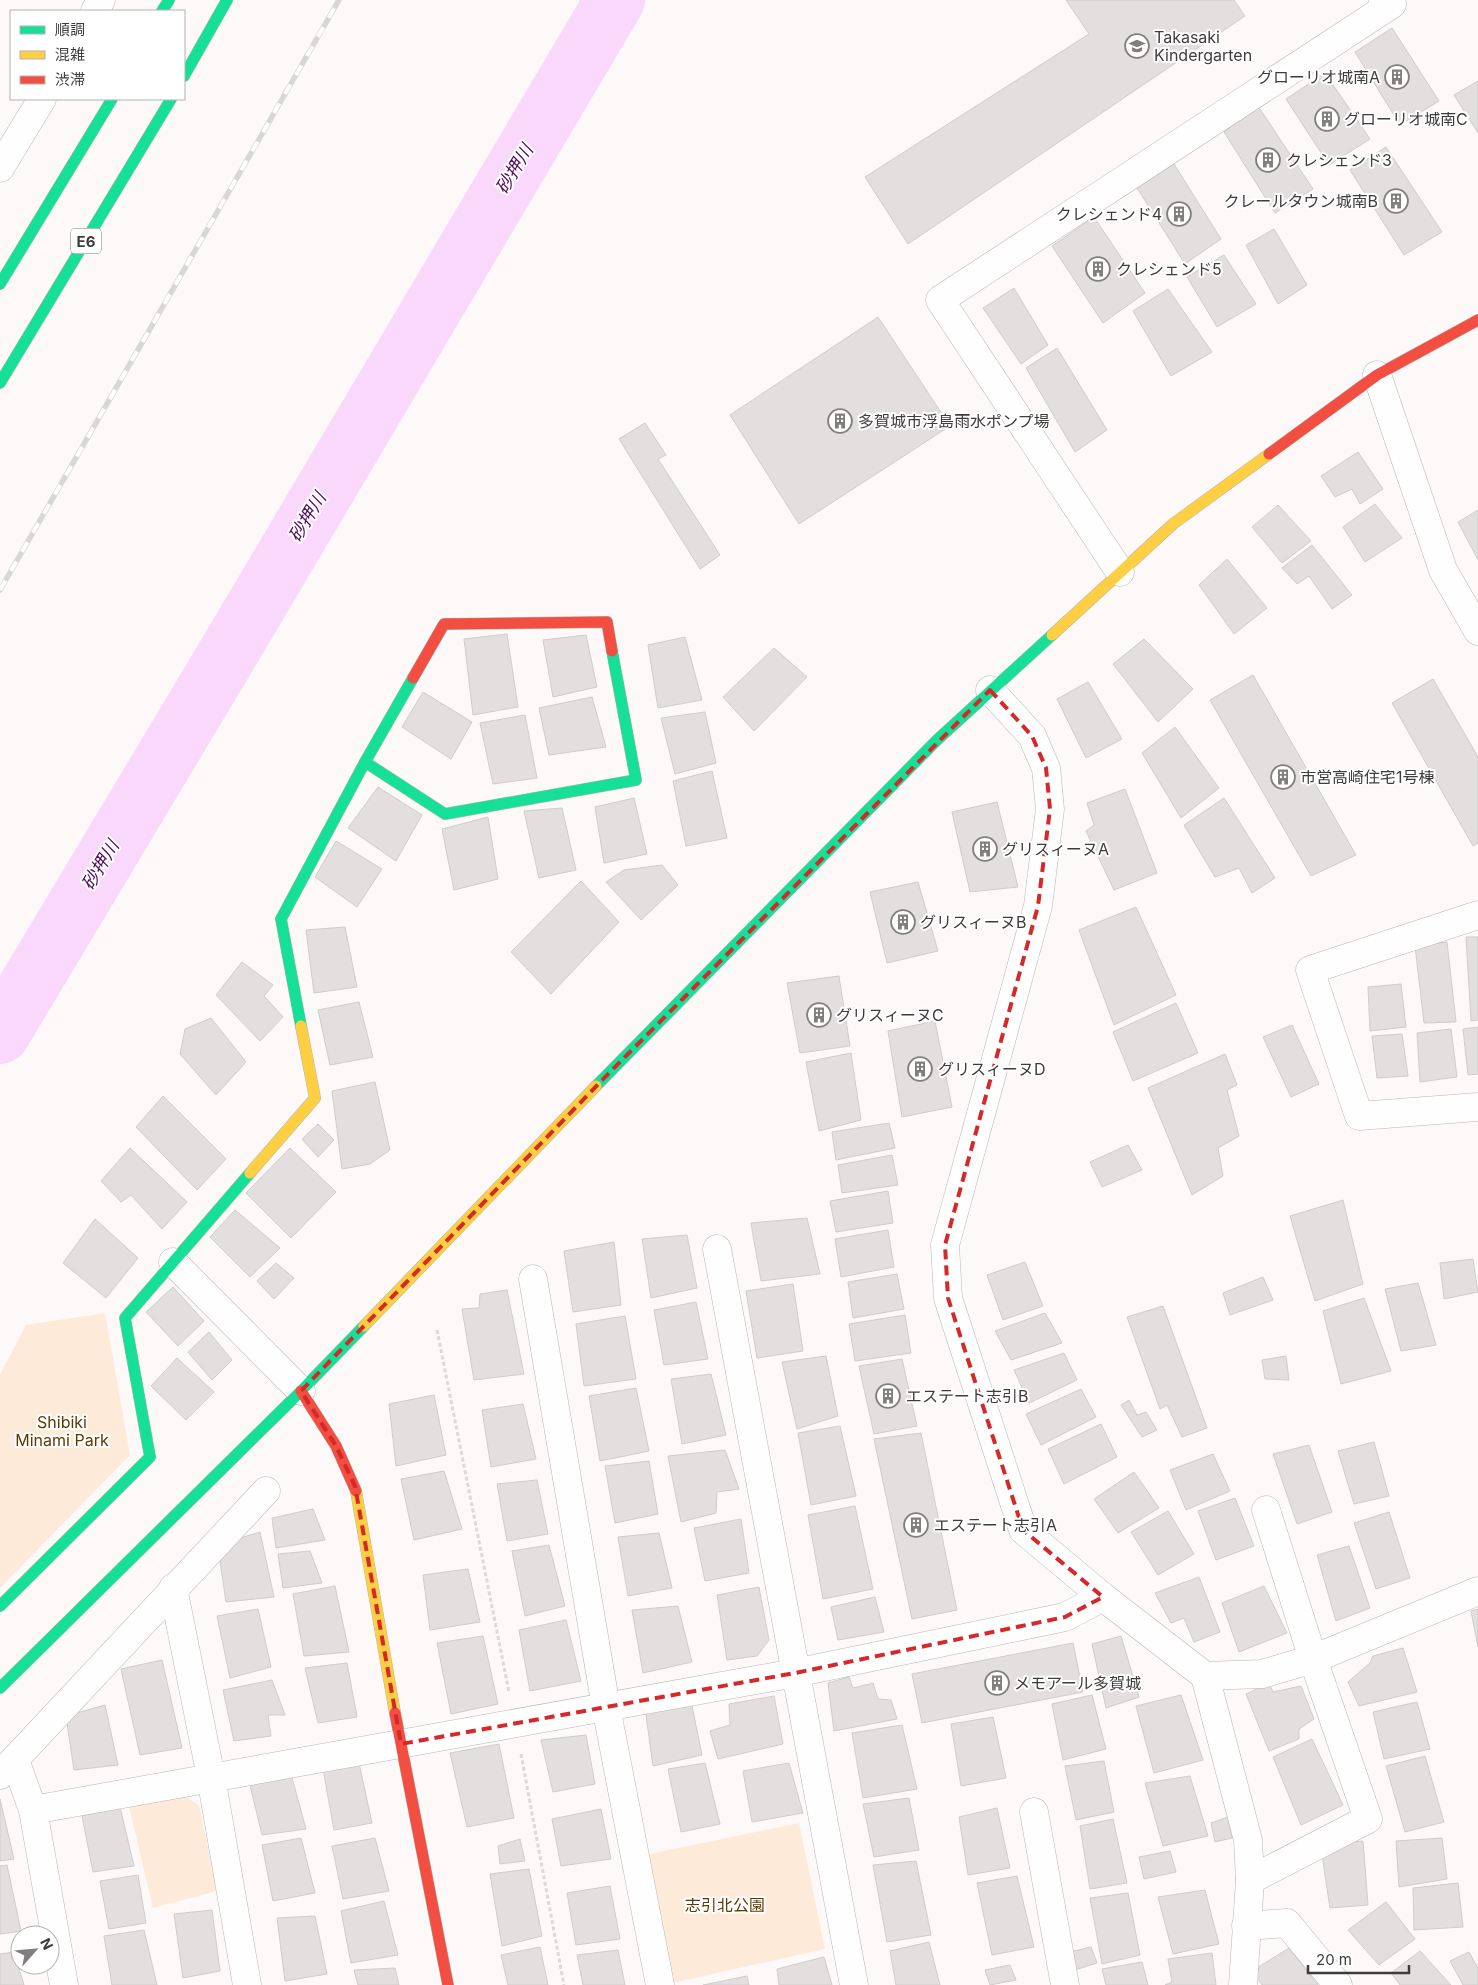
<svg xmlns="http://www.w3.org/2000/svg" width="1478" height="1985" font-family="Inter,'Noto Sans JP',sans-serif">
<rect width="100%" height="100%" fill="#fdf9f9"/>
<g fill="#feead9">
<path d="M105,1313L130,1455L0,1588V1375L26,1325Z"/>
<path d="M187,1797L199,1806L217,1891L153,1908L128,1802Z"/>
<path d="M799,1823L825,1949L663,1985L640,1856Z"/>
</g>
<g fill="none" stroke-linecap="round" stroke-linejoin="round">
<path stroke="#f9d8fc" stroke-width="60" d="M0,1034L233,645L615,0"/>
</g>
<g fill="#e3dfdf" stroke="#cfcccc">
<path d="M1066,0H1234L1245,16L908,244L865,177L1089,34Z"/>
<path d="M1392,28L1439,101L1400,125L1355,52Z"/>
<path d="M1325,73L1370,139L1329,165L1286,99Z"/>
<path d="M1478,81V133L1454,95Z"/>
<path d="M1258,106L1313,189L1275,213L1224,132Z"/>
<path d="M1386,147L1442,232L1404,255L1350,170Z"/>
<path d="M1174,164L1221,239L1185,264L1137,188Z"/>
<path d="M1094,217L1145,293L1103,323L1052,246Z"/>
<path d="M1274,229L1307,285L1278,304L1246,245Z"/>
<path d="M1224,255L1256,304L1217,327L1187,277Z"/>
<path d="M1014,288L1048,345L1021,364L983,308Z"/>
<path d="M1168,289L1212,352L1171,376L1133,311Z"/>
<path d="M878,317L950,426L799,524L730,415Z"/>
<path d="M1057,348L1107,430L1075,452L1026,368Z"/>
<path d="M645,423L666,455L658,459L720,555L700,569L619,439Z"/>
<path d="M1358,452L1383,489L1360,504L1352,489L1335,497L1321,476Z"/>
<path d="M1375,504L1402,538L1365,562L1343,527Z"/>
<path d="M1278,505L1311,541L1282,563L1252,527Z"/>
<path d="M1478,510V560L1458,522Z"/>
<path d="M1312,545L1352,595L1332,609L1309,576L1297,584L1282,568Z"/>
<path d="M1227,559L1267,608L1234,634L1199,585Z"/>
<path d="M507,634L518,707L473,715L464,639Z"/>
<path d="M586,635L597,687L553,697L543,640Z"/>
<path d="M685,637L702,700L658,708L648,645Z"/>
<path d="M1144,639L1193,689L1158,722L1113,664Z"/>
<path d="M774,648L807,677L754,731L723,697Z"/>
<path d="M1253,675L1356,855L1311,876L1210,700Z"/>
<path d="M1433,679L1478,757V843L1473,846L1392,703Z"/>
<path d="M1088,682L1122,739L1086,758L1057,699Z"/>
<path d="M423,692L472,722L451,759L402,727Z"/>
<path d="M592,697L606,747L549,755L539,708Z"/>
<path d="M705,712L716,763L675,774L661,718Z"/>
<path d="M525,715L537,778L493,784L480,723Z"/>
<path d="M1175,727L1219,788L1181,818L1142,753Z"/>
<path d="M712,771L727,838L686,846L673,781Z"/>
<path d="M378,787L422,815L396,861L348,828Z"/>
<path d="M1125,789L1157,873L1114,890L1086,831L1094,825L1087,803Z"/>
<path d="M634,798L647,854L604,863L595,807Z"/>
<path d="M1224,798L1275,878L1252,893L1239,868L1215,877L1184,825Z"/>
<path d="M997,802L1018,887L970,892L952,812Z"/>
<path d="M562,808L576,870L539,878L524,811Z"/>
<path d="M488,817L498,879L454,890L442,829Z"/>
<path d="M336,841L382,869L357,907L315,877Z"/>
<path d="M662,865L678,885L641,920L606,882L624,870Z"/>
<path d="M581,881L619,922L551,994L511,952Z"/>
<path d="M918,882L938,951L887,963L870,892Z"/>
<path d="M1136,907L1176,995L1114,1025L1079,930Z"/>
<path d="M345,927L357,987L314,993L306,930Z"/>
<path d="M1466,937H1478V1020L1471,1021Z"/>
<path d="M1447,942L1456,1022L1424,1023L1415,946Z"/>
<path d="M242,962L273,985L264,996L283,1017L260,1041L216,995Z"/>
<path d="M839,976L850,1046L800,1053L787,983Z"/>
<path d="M1401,984L1406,1027L1370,1031L1368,987Z"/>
<path d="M359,1002L373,1057L330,1065L318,1010Z"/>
<path d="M1176,1003L1198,1053L1133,1081L1113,1032Z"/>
<path d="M211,1018L246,1062L216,1095L180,1054L185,1029Z"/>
<path d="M935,1021L952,1107L902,1117L888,1031Z"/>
<path d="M1292,1025L1319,1084L1291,1097L1263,1037Z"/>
<path d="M1478,1027V1074L1468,1075L1463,1029Z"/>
<path d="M1451,1029L1457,1077L1420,1082L1417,1033Z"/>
<path d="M1402,1034L1408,1076L1377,1078L1372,1036Z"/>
<path d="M851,1053L861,1120L819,1131L806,1062Z"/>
<path d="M1225,1054L1237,1085L1227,1090L1239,1136L1218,1148L1223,1176L1192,1195L1148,1088Z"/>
<path d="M375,1082L390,1150L370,1164L342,1169L332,1091Z"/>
<path d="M163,1096L226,1159L197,1190L136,1127Z"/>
<path d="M889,1123L895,1148L836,1160L832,1132Z"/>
<path d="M318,1124L334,1140L318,1157L302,1139Z"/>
<path d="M1128,1145L1142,1170L1102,1187L1090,1162Z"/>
<path d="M130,1148L187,1202L162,1229L131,1195L121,1202L101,1181Z"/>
<path d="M290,1148L336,1192L291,1238L246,1193Z"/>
<path d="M892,1155L898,1185L842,1193L838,1165Z"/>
<path d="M888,1191L893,1223L836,1232L830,1201Z"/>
<path d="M1343,1200L1363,1284L1315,1301L1290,1216Z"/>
<path d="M235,1210L280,1248L250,1277L210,1237Z"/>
<path d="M807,1218L820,1274L761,1281L751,1223Z"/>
<path d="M95,1219L138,1258L106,1298L63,1263Z"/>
<path d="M888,1230L894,1267L841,1277L835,1239Z"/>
<path d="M687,1235L697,1288L651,1298L642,1239Z"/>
<path d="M614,1242L621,1305L573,1312L564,1251Z"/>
<path d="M1473,1259L1478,1292L1444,1299L1440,1263Z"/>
<path d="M1025,1262L1043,1306L1003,1320L987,1275Z"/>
<path d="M276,1263L294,1278L274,1299L257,1281Z"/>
<path d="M897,1274L904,1309L853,1318L848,1282Z"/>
<path d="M1263,1277L1273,1300L1230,1315L1223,1293Z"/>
<path d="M1418,1283L1436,1345L1401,1351L1385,1289Z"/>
<path d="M793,1284L803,1351L757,1358L746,1291Z"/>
<path d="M173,1287L204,1321L178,1346L146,1312Z"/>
<path d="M507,1290L524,1374L474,1380L462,1309L479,1308L480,1294Z"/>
<path d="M1364,1298L1391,1371L1341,1384L1323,1311Z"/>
<path d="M696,1302L708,1359L664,1365L654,1310Z"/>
<path d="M1163,1306L1207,1428L1182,1437L1167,1405L1160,1409L1127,1317Z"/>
<path d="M1045,1313L1062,1343L1011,1360L995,1331Z"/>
<path d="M905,1315L911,1353L855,1361L849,1324Z"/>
<path d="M625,1316L636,1379L584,1386L576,1324Z"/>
<path d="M209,1332L232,1360L212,1380L188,1352Z"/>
<path d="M1064,1353L1077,1380L1029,1403L1014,1370Z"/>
<path d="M826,1356L838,1416L797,1429L782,1362Z"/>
<path d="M1286,1356L1289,1380L1265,1379L1262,1360Z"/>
<path d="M177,1358L214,1392L186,1420L151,1386Z"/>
<path d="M902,1359L917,1426L874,1434L859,1366Z"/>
<path d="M711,1374L726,1435L682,1444L671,1379Z"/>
<path d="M636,1388L649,1451L600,1461L589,1396Z"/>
<path d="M1081,1389L1096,1417L1041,1445L1026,1414Z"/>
<path d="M434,1395L446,1455L396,1466L389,1404Z"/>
<path d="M1129,1400L1137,1415L1146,1412L1157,1430L1142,1437L1121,1405Z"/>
<path d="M523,1404L536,1459L491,1467L482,1410Z"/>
<path d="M1101,1424L1117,1457L1064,1484L1048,1449Z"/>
<path d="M840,1426L856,1496L811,1505L798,1433Z"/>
<path d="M921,1433L957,1610L912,1619L874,1439Z"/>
<path d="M1374,1442L1389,1496L1354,1504L1338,1451Z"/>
<path d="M1309,1445L1332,1512L1297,1524L1273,1454Z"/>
<path d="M725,1450L739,1489L717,1492L716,1513L681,1522L668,1456Z"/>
<path d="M1213,1454L1230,1491L1186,1510L1170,1470Z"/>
<path d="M649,1461L658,1514L615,1523L605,1466Z"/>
<path d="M444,1471L462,1529L414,1540L401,1479Z"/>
<path d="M1134,1472L1159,1508L1118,1533L1094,1499Z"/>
<path d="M537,1480L548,1534L507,1541L497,1484Z"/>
<path d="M1235,1498L1254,1546L1216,1560L1198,1511Z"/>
<path d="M855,1506L873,1589L823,1599L808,1515Z"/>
<path d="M313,1509L325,1540L276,1548L272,1518Z"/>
<path d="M1168,1511L1194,1554L1158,1575L1131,1532Z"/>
<path d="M1389,1512L1410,1578L1376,1589L1354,1523Z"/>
<path d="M741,1519L749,1573L705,1581L694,1528Z"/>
<path d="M260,1532L274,1597L226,1602L219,1554L237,1539Z"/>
<path d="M659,1533L672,1588L628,1596L618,1537Z"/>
<path d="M549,1545L565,1606L525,1616L512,1551Z"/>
<path d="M1349,1546L1370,1608L1336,1621L1317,1555Z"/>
<path d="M310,1551L322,1583L283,1588L278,1554Z"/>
<path d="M468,1569L480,1622L430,1630L423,1575Z"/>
<path d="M1199,1577L1220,1632L1194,1642L1184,1618L1171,1623L1155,1593Z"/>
<path d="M335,1586L349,1652L304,1656L293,1594Z"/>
<path d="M1264,1586L1287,1633L1239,1652L1222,1603Z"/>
<path d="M759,1587L769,1640L757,1656L727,1660L717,1595Z"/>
<path d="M875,1597L884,1632L838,1640L831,1607Z"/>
<path d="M678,1606L692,1662L643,1673L632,1610Z"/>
<path d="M258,1609L271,1667L230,1678L217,1616Z"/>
<path d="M1478,1609V1647L1471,1611Z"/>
<path d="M566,1620L581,1681L530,1691L519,1630Z"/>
<path d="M483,1636L498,1704L451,1714L437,1643Z"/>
<path d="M1121,1636L1139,1697L1106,1708L1092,1644Z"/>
<path d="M1073,1643L1083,1692L922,1723L912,1674Z"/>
<path d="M1403,1648L1417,1692L1359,1706L1348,1682L1370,1663L1373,1656Z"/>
<path d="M162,1660L182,1748L140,1755L121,1669Z"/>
<path d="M347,1663L357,1717L318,1723L305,1668Z"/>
<path d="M849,1677L853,1688L873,1683L878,1699L891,1700L897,1719L834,1731L828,1683Z"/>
<path d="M272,1680L285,1715H268L271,1736L234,1741L223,1690Z"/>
<path d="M1269,1683L1273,1692L1301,1686L1314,1719L1299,1729V1739L1269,1751L1246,1694Z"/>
<path d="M1092,1695L1106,1749L1063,1760L1052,1704Z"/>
<path d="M1181,1695L1203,1760L1154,1773L1136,1706Z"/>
<path d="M774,1696L783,1744L718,1759L710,1731L730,1725L729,1704Z"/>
<path d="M691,1701L702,1755L653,1766L645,1708Z"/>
<path d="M1417,1702L1430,1749L1384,1759L1373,1712Z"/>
<path d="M105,1705L118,1765L74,1770L66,1716Z"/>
<path d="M993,1717L1006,1778L961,1786L951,1724Z"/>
<path d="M902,1725L917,1789L863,1798L852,1733Z"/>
<path d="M586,1735L595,1784L553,1792L541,1740Z"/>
<path d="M1312,1739L1343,1805L1301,1825L1273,1757Z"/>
<path d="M499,1744L514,1818L467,1827L450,1753Z"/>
<path d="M1425,1756L1444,1822L1405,1832L1386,1766Z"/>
<path d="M1104,1761L1114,1812L1076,1820L1065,1766Z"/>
<path d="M359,1763L372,1823L334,1830L323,1769Z"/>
<path d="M705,1763L720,1824L681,1832L668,1769Z"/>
<path d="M789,1763L803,1813L752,1822L743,1771Z"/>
<path d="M291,1774L306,1829L262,1835L249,1781Z"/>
<path d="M1190,1776L1208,1836L1163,1846L1145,1783Z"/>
<path d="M909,1798L919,1850L874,1857L863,1804Z"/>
<path d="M0,1799L14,1859L0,1861Z"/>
<path d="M120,1807L134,1866L93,1872L82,1816Z"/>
<path d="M997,1808L1010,1868L968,1875L959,1817Z"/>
<path d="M601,1809L611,1859L561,1866L552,1819Z"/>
<path d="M1228,1817L1232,1838L1215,1842L1211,1823Z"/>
<path d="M1113,1819L1127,1883L1090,1889L1080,1826Z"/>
<path d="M301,1838L315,1893L273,1901L262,1845Z"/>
<path d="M375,1838L389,1891L343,1899L332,1846Z"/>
<path d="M1442,1838L1447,1879L1399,1887L1396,1841Z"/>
<path d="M520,1839L525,1861L500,1864L498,1846Z"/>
<path d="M1363,1841L1368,1905L1330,1908L1322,1855L1339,1843Z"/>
<path d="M1170,1851L1176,1872L1144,1879L1139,1857Z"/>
<path d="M916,1861L931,1935L887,1942L873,1865Z"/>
<path d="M7,1865L21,1931L0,1934V1866Z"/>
<path d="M529,1869L542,1936L502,1946L490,1874Z"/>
<path d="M138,1875L146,1923L109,1929L100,1881Z"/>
<path d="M1017,1876L1034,1947L992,1955L977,1883Z"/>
<path d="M1458,1883L1463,1927L1414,1930L1413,1888Z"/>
<path d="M610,1886L620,1939L576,1945L567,1893Z"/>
<path d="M1205,1890L1219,1944L1173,1954L1158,1897Z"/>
<path d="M1128,1893L1140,1955L1102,1964L1090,1898Z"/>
<path d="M384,1901L398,1955L351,1963L341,1911Z"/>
<path d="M1386,1902L1415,1939L1379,1965L1348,1930Z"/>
<path d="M212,1910L220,1971L183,1978L174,1914Z"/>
<path d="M315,1916L327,1974L285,1981L277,1918Z"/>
<path d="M144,1930L157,1985H112L104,1936Z"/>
<path d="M929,1942L940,1985H896L890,1951Z"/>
<path d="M540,1947L548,1985H508L501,1955Z"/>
<path d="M1091,1947L1097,1963L1075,1970L1070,1952Z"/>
<path d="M1289,1948L1318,1985H1262L1252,1971Z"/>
<path d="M618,1950L625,1985H583L577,1955Z"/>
<path d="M1420,1951L1451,1985H1400L1391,1973Z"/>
<path d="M14,1952L24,1985H0V1954Z"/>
<path d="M1469,1952L1478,1968V1985H1463L1450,1961Z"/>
<path d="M1212,1953L1216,1985H1165L1172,1982L1168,1959Z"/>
<path d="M824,1957L832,1985H779L777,1969Z"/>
<path d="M1142,1962L1148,1985H1106L1102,1969Z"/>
<path d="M1010,1965L1016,1980L990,1985L985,1970Z"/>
<path d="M395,1968L399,1985H358L354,1970Z"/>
<path d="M747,1976L749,1985H703Z"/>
</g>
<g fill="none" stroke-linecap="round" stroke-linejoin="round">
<g stroke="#b9b6b6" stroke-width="29">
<g id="street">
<path d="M95,11L101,0"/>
<path d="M0,168L42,99"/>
<path d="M1377,375L1443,570L1478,631"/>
<path d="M1120,572L940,300L1392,4L1383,0"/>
<path d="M990,690L1032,736L1046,768L1050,809L1038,906L945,1245L948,1298L1023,1530L1103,1597L1205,1676L1262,1674L1313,1659L1478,1591"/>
<path d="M1478,915L1310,970L1359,1116L1478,1107"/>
<path d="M717,1249L854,1985"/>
<path d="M173,1262L301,1391"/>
<path d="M533,1279L606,1707L660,1985"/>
<path d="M173,1588L211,1777L247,1985"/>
<path d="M1205,1676L1248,1840L1250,1880L1243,1985"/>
<path d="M15,1760L33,1810L64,1985"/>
<path d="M0,1775L266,1491"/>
<path d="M33,1810L795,1673L1065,1617L1103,1597"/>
<path d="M1034,1812L1065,1985"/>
<path d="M1250,1880L1368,1819L1313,1659L1266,1510"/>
<path d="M1246,1926L1287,1923L1338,1985"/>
</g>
</g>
<g stroke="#b9b6b6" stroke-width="12">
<g id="fast">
<path d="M162,11L169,0"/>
<path d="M184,76L227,0"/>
<path d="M0,284L112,99"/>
<path d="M0,383L171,99"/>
<path d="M365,762L445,814L636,780L612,651"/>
<path d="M301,1026L281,919L365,762L413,678"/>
<path d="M596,1086L937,740L1052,635"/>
<path d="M0,1606L150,1457L125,1318L250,1173"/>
<path d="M0,1688L301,1391L364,1326"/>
</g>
</g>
<g stroke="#b9b6b6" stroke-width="12">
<g id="slow">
<path d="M1052,635L1173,524L1269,454"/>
<path d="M250,1173L315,1098L301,1026"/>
<path d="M364,1326L596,1086"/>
<path d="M356,1491L395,1713"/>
</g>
</g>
<g stroke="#b9b6b6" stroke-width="12">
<g id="jam">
<path d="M1269,454L1377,375L1478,320"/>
<path d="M413,678L444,624L607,622L612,651"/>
<path d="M301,1391L336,1446L356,1491"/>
<path d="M395,1713L448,1985"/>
</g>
</g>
<g stroke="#dadada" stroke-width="3" stroke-dasharray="4 2.5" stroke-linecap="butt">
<path d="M437,1330L509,1692"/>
<path d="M521,1754L564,1985"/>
</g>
<use href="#street" stroke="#fffefe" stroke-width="28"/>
<use href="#fast" stroke="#16e098" stroke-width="11"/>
<use href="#slow" stroke="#ffcf43" stroke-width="11"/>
<use href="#jam" stroke="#f24e42" stroke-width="11"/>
<g stroke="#d8d7d7" stroke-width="5.5">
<path id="rail" d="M0,590L339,0"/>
</g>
<use href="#rail" stroke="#fff" stroke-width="4" stroke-dasharray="11" stroke-linecap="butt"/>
</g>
<path fill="none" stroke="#d62828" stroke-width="4" stroke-dasharray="10 6" stroke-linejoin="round" d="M990,690L1032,736L1046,768L1050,809L1038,906L945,1245L948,1298L1023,1530L1103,1597L1065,1617L795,1673L401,1744L355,1486L336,1446L301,1391L613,1069Z"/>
<defs>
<g id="school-ring" transform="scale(1.25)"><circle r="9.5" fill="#fff" stroke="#827e7e" stroke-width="1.5"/><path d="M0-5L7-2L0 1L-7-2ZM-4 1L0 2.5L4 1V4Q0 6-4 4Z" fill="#827e7e"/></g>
<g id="building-ring" transform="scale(1.25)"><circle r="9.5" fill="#fff" stroke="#827e7e" stroke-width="1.5"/><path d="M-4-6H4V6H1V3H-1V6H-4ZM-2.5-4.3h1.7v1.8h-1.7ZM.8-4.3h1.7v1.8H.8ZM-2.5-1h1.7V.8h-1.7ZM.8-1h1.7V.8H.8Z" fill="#827e7e"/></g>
</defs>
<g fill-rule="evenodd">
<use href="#school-ring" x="1137" y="46"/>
<use href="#building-ring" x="1397" y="77"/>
<use href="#building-ring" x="1327" y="119"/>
<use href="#building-ring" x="1268" y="160"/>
<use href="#building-ring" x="1396" y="201"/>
<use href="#building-ring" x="1179" y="214"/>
<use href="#building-ring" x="1098" y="269"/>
<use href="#building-ring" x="840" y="421"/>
<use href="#building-ring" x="1283" y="777"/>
<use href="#building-ring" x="985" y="849"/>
<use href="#building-ring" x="903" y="922"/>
<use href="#building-ring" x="819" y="1015"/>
<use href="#building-ring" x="920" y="1069"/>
<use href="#building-ring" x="888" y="1396"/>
<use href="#building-ring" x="916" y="1525"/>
<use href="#building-ring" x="997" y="1683"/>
</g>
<g text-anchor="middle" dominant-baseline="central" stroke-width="4" stroke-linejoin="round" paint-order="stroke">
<rect fill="#fff" stroke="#797676" stroke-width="1" x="71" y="228.5" width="30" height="25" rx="4"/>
<g font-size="15" font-weight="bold" fill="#3f3c3c">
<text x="86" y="241">E6</text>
</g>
<g font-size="16" fill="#3f3c3c" stroke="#fff" text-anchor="start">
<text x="1154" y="37">Takasaki<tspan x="1154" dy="18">Kindergarten</tspan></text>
<text x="1380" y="77" text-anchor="end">グローリオ城南A</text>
<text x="1344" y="119">グローリオ城南C</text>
<text x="1286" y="160">クレシェンド3</text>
<text x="1378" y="201" text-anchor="end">クレールタウン城南B</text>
<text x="1162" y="214" text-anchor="end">クレシェンド4</text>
<text x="1116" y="269">クレシェンド5</text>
<text x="858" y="421">多賀城市浮島雨水ポンプ場</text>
<text x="1300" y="777">市営高崎住宅1号棟</text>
<text x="1002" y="849">グリスィーヌA</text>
<text x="920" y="922">グリスィーヌB</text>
<text x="836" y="1015">グリスィーヌC</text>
<text x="938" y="1069">グリスィーヌD</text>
<text x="906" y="1396">エステート志引B</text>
<text x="934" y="1525">エステート志引A</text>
<text x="1014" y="1683">メモアール多賀城</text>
</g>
<g font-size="16" fill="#5f3803" stroke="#fff">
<text x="62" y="1422">Shibiki<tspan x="62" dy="18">Minami Park</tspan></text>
<text x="725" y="1905">志引北公園</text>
</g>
<g font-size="18" font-style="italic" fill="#510c5b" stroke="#fff">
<text transform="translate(514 169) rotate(-59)">砂押川</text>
<text transform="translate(307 517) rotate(-59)">砂押川</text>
<text transform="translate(100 865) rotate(-59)">砂押川</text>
</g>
</g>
<rect x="10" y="10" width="175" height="90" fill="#ffffff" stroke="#b2b1b1"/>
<rect x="20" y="26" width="25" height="8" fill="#16e098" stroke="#b2b1b1"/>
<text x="55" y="35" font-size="15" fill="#3f3c3c">順調</text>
<rect x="20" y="51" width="25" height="8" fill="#ffcf43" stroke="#b2b1b1"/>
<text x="55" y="60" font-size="15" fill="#3f3c3c">混雑</text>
<rect x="20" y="76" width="25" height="8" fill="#f24e42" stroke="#b2b1b1"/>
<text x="55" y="85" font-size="15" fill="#3f3c3c">渋滞</text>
<g transform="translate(35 1950) rotate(63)"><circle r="24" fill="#ffffff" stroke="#b2b1b1"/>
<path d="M0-4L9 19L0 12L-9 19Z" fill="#827e7e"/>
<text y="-8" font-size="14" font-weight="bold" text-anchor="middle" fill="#3f3c3c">N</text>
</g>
<path d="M1308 1965v8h101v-8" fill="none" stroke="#3f3c3c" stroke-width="2.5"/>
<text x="1316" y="1965" font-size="15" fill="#3f3c3c" stroke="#ffffff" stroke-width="4" paint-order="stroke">20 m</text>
</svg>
